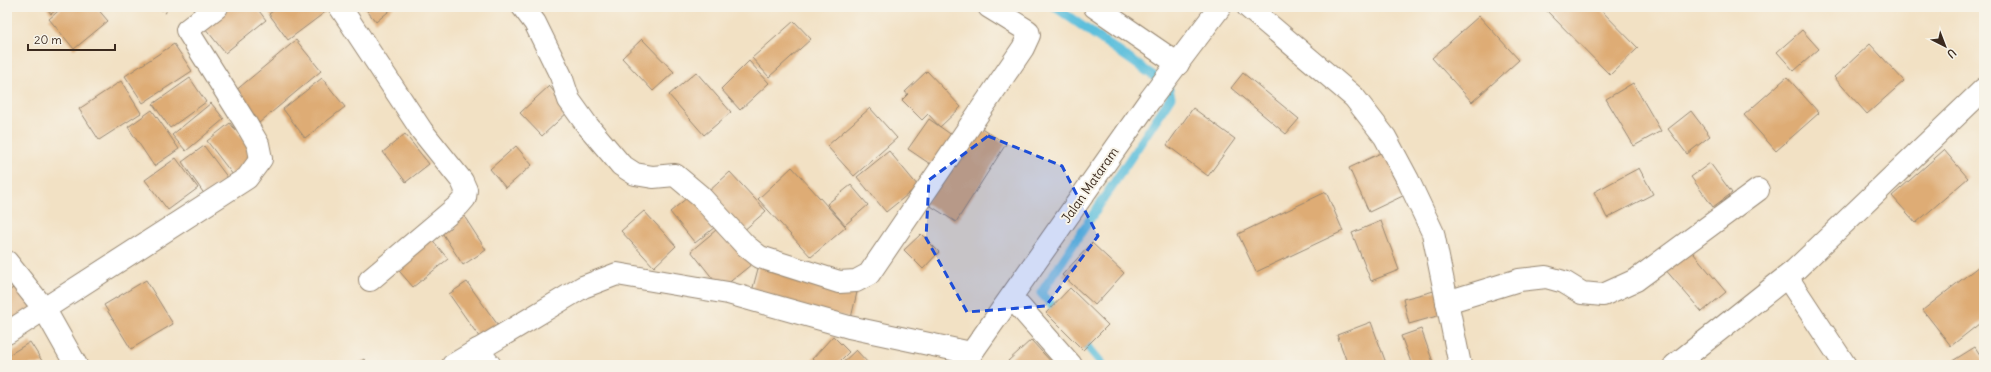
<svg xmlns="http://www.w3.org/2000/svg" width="1991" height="372" font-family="Delius,sans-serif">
<rect width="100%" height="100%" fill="#f7f3e8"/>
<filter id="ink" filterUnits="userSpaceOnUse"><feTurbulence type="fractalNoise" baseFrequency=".025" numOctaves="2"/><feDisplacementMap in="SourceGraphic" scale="8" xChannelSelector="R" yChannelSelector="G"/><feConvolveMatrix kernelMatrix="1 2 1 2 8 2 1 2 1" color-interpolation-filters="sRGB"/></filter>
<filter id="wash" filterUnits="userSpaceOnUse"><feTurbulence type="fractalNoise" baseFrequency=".012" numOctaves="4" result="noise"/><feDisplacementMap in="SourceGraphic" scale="16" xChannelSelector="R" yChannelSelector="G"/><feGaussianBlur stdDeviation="0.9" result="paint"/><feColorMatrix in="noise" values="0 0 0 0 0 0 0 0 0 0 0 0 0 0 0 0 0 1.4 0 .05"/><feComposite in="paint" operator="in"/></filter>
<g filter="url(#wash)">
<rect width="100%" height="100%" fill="#f2e1c4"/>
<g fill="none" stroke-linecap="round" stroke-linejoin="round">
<g stroke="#5dbfdc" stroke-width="9">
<path d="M1055,7L1168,86L1171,97L1041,293L1061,315"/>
<path d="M1080,337L1103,365"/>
</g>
</g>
<g id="blocks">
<g fill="#deac75">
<path d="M46,7H60L51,14Z"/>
<path d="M63,7H96L108,21L74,49L49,19Z"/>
<path d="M231,7H256L266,20L225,53L205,28Z"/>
<path d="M278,7H332L288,40L269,14Z"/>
<path d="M364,7H394L376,22Z"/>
<path d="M1543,7H1598L1638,48L1610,75Z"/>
<path d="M1479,16L1519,60L1472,102L1432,58Z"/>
<path d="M794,21L811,39L769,77L752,58Z"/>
<path d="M1802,30L1819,49L1794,71L1777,52Z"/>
<path d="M642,39L674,72L653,91L622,58Z"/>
<path d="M296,40L321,71L259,123L234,92Z"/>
<path d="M174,44L192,71L143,103L125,76Z"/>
<path d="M1870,44L1904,81L1867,114L1834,77Z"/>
<path d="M749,61L769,83L740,110L721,89Z"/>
<path d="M927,71L961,107L940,127L928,114L922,120L902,100L908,94L905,92Z"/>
<path d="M696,72L731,112L704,135L669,95Z"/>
<path d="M1243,73L1299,119L1286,134L1231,88Z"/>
<path d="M1787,77L1819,113L1776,151L1744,115Z"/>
<path d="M190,78L206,102L170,128L153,104Z"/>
<path d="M322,78L345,107L305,138L283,109Z"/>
<path d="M121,81L141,113L99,140L79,109Z"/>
<path d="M1633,83L1661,131L1634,146L1606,99Z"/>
<path d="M549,86L570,110L542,136L520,113Z"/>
<path d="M211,103L224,119L186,151L172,135Z"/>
<path d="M870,108L897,138L854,176L827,146Z"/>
<path d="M1193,108L1235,139L1208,176L1167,145Z"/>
<path d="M152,110L179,149L154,166L128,127Z"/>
<path d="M1691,111L1710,136L1687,154L1668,129Z"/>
<path d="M929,119L956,138L936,168L908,149Z"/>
<path d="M230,123L256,157L233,175L207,141Z"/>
<path d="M977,125L1006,144L956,222L926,203Z"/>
<path d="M405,134L429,164L406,182L383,152Z"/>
<path d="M204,146L228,178L205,195L182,162Z"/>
<path d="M516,146L532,165L506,188L490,169Z"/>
<path d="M1387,150L1407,194L1369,212L1349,168Z"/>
<path d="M1944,150L1968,178L1916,223L1892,196Z"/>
<path d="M889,151L918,186L886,212L857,177Z"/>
<path d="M176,158L198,188L168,210L145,180Z"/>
<path d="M1710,163L1732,193L1713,207L1691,177Z"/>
<path d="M792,167L846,227L811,257L758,199Z"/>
<path d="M1639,168L1653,194L1607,218L1594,192Z"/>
<path d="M730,172L766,211L742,232L707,193Z"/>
<path d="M851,185L868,205L845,225L827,204Z"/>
<path d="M694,192L720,223L695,243L670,212Z"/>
<path d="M1326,192L1343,231L1256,272L1238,234Z"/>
<path d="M644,211L676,246L654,267L621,231Z"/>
<path d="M462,213L486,250L463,265L439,228Z"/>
<path d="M1381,221L1399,270L1371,281L1352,233Z"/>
<path d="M722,225L752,264L721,289L691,251Z"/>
<path d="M921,234L939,252L923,269L904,250Z"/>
<path d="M429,236L448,259L413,287L394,265Z"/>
<path d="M1092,243L1124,273L1095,305L1062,275Z"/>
<path d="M1688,247L1726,292L1702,312L1664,268Z"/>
<path d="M1984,262V320L1951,346L1923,310Z"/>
<path d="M759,265L858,288L851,318L751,295Z"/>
<path d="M146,280L173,324L131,349L104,305Z"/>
<path d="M467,282L500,328L482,341L449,294Z"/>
<path d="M18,285L35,311L7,329V292Z"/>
<path d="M1070,288L1108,325L1083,350L1046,313Z"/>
<path d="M1438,290L1444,314L1409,324L1403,299Z"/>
<path d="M1371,322L1386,363L1382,365H1348L1337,335Z"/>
<path d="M1421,329L1434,365H1412L1401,336Z"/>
<path d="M833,336L849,352L836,365H818L812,359Z"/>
<path d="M1031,340L1054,365H1011L1008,361Z"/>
<path d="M30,342L44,364L7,365V356Z"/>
<path d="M1975,347L1984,361V365H1946Z"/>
<path d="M856,350L870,365H840Z"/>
<path d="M364,359L368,365H355Z"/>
</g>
</g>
</g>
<g filter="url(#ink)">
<use href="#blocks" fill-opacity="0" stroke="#968671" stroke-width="1"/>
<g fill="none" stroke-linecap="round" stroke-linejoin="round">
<g stroke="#968671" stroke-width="24">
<g id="minor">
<path d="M340,7L422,131L462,181L466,190L465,198L459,205L370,280"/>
<path d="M523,7L535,23L561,76L569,100L587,125L621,165L635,174L653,177L675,175L700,196L745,245L760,257L839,282L856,281L869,274L1023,48L1029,35L1028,31L989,7"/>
<path d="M1095,7L1178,64"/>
<path d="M1248,7L1354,97L1385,137L1408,180L1433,233L1460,365"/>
<path d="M7,262L45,310L76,365"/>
<path d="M1787,277L1845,365"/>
<path d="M1012,298L1071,365"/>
<path d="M1447,302L1519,280L1546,277L1564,282L1582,293L1603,295L1636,280L1758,190"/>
<path d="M7,333L247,178L261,159L258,144L245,122L187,30L217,7"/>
<path d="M477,350L490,365"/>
<path d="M453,365L583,287L617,274L728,293L849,327L971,353"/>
<path d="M963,365L1149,101L1220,7"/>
<path d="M1675,365L1795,270L1984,89"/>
</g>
</g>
<path stroke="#968671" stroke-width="2.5" stroke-dasharray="1 3" stroke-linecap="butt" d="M159,7L168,14"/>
<use href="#minor" stroke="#fff" stroke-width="22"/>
</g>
</g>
<path fill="#1d4ed8" fill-opacity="0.2" stroke="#1d4ed8" stroke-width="3" stroke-dasharray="8 5" stroke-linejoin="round" d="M988,136L1062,166L1098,236L1046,306L967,312L926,238L929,180Z"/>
<g text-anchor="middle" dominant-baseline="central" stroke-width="4" stroke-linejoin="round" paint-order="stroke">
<g font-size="13" fill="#3b2a1e" stroke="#f7f3e8">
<text transform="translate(1090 185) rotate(-55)">Jalan Mataram</text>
</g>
</g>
<rect width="1991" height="372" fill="none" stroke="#f7f3e8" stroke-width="24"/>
<g transform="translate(1945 46) rotate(138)" stroke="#f7f3e8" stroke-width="3" paint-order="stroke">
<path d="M0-3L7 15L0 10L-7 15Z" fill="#3b2a1e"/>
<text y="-6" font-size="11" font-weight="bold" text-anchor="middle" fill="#3b2a1e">U</text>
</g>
<path d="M28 44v6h87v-6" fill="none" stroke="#3b2a1e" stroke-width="2"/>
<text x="34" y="44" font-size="12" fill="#3b2a1e" stroke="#f7f3e8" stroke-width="3" paint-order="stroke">20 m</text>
</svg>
